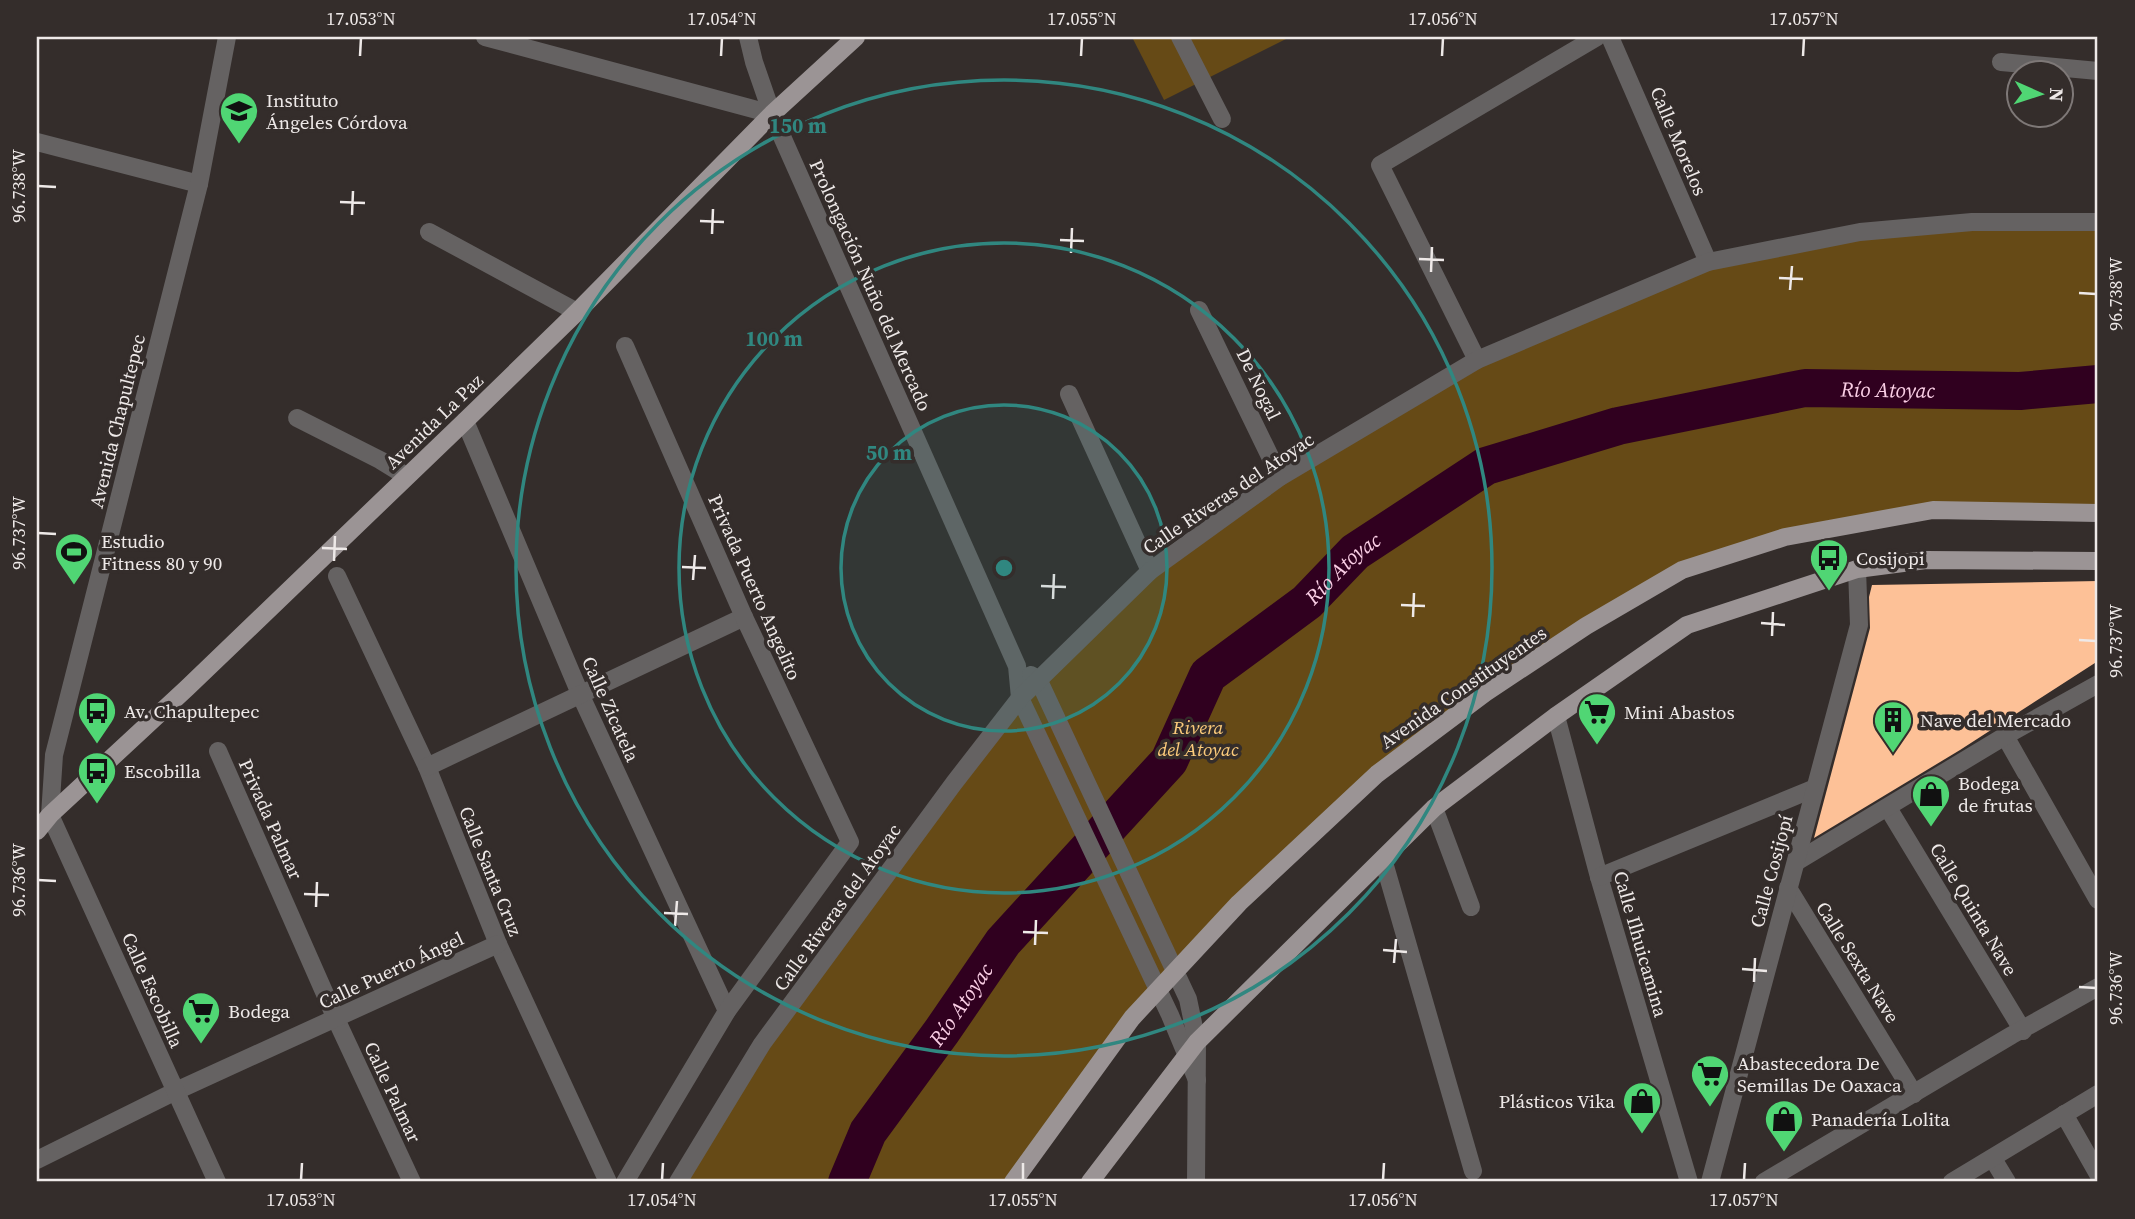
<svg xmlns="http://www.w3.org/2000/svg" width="2135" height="1219" font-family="'Source Serif 4',serif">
<rect width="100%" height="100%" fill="#342d2b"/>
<g fill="#664a16">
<path d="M1132,37H1290L1164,100Z"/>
<path d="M1972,222L2098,227V513L1933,510L1682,570L1377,774L1132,1018L1017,1182H678L762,1044L1020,698L1150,571L1477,360L1708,262Z"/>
</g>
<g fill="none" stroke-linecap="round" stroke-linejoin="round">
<path stroke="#30001f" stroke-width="38" id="s1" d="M847,1182L868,1132L942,1031L1003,942L1169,761L1208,675L1307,602L1355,552L1486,466L1618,426L1805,388L2020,391L2098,384"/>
</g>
<path fill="#fdc197" d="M2098,581V661L1960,750L1814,838L1870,628L1869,597L1872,585Z"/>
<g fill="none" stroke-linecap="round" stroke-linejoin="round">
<g stroke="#656262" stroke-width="18">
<path d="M485,37L772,114"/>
<path d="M748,37L754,62L772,114L1017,666L1020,698L1170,1015L1197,1080"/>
<path d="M1180,37L1222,119"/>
<path d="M1610,37L1708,262"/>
<path d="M2001,62L2098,71"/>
<path d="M37,142L199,184"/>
<path d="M429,232L577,312"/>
<path d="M1199,310L1280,477"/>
<path d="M1477,360L1380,165L1597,37"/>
<path d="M1069,394L1150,571"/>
<path d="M297,418L380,460L406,476"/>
<path d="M465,421L581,696L727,1011"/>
<path d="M337,576L427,767L498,944L608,1182"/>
<path d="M1031,675L1039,681L1188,999L1197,1042L1196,1182"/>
<path d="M1556,716L1599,877L1689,1182"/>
<path d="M2005,736L2098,900"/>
<path d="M218,751L336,1019L412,1182"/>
<path d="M427,767L744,617"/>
<path d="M1434,808L1471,907"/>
<path d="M1888,808L2023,1031"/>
<path d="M1383,859L1473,1171"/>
<path d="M1796,862L2005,736L2098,684"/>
<path d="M1599,877L1815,788"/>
<path d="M1788,888L1914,1094"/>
<path d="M2064,1114L2098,1174"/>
<path d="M1993,1159L2007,1182"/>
<path d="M37,1160L176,1091L498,944"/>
<path d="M217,1182L50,815L54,755L199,184L227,37"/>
<path d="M625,1182L727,1011L850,842L744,617L625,346"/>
<path d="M678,1182L762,1044L954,783L1020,698L1150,571L1280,477L1477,360L1708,262L1860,232L1972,222H2098"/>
<path d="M1710,1182L1859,625L1857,569"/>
<path d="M1764,1182L2012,1035L2098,987"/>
<path d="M1952,1182L2098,1094"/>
</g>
<g stroke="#9b9495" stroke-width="18">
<path d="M37,831L50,815L187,688L465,421L577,312L772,114L856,37"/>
<path d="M1013,1182L1132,1018L1239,903L1377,774L1485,693L1586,626L1682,570L1785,537L1933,510L2098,513"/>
<path d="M1090,1182L1197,1042L1434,808L1556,716L1687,625L1857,569L1926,560L2098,561"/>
</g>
</g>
<path fill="none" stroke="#eee9e8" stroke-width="2.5" d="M360,56L361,38M721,56L722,38M1081,56L1082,38M1442,56L1443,38M1803,56L1804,38M38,186L56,187M340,202L365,203M352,215L353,191M700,221L724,222M712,234L713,209M1060,240L1084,241M1071,253L1072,228M1419,259L1444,260M1431,272L1432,247M1779,278L1803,279M1790,290L1792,266M2079,293L2096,294M38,533L56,534M322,548L347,549M334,561L335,536M682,567L706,568M693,580L695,555M1041,586L1066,587M1053,599L1054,574M1401,605L1425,606M1413,617L1414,593M1761,623L1785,625M1772,636L1773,612M2079,640L2096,641M38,880L56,881M304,894L329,895M316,907L317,882M664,913L688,914M675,926L677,901M1023,932L1048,933M1035,945L1036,920M1383,950L1407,952M1394,963L1396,939M1742,969L1767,971M1754,982L1755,958M2079,987L2096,988M301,1180L302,1163M662,1180L663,1163M1023,1180V1163M1383,1180L1384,1163M1744,1180L1745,1163"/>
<circle cx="1004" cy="568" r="163" fill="#308780" fill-opacity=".12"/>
<g fill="none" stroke="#308780" stroke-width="3.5">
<circle cx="1004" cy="568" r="163"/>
<circle cx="1004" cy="568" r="325"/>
<circle cx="1004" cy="568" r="488"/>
</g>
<defs>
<g id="school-pin" transform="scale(2.0125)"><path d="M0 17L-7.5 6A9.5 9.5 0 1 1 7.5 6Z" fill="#50d674" stroke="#342d2b"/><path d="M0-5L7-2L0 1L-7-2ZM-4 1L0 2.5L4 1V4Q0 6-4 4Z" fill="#111"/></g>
<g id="stadium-pin" transform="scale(2.0125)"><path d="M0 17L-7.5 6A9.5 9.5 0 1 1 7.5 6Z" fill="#50d674" stroke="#342d2b"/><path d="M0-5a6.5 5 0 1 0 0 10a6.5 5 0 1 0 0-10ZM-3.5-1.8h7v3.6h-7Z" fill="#111"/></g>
<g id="bus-pin" transform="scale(2.0125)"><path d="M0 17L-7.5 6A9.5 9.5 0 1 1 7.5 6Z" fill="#50d674" stroke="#342d2b"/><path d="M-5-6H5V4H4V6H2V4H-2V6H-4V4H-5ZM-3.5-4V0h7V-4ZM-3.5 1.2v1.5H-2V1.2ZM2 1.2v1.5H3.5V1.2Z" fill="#111"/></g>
<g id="supermarket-pin" transform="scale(2.0125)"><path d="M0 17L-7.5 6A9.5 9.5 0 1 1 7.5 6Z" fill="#50d674" stroke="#342d2b"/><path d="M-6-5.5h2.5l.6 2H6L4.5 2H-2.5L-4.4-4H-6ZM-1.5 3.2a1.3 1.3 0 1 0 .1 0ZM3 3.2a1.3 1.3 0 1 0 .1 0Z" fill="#111"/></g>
<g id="building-pin" transform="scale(2.0125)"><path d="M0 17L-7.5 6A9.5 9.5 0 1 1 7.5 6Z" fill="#50d674" stroke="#342d2b"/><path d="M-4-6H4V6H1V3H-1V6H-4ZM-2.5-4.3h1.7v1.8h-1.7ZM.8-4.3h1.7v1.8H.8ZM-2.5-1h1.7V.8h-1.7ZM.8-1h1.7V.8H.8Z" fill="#111"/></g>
<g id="shop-pin" transform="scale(2.0125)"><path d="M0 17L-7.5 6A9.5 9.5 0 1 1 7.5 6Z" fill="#50d674" stroke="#342d2b"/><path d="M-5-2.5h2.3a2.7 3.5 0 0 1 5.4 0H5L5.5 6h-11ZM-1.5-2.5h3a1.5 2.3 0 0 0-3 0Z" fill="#111"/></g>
</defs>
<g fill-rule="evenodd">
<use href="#school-pin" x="239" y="111"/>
<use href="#stadium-pin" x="74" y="552"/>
<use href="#bus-pin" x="1829" y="558"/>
<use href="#bus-pin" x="97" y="711"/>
<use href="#supermarket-pin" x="1597" y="712"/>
<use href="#building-pin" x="1893" y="720"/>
<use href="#bus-pin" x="97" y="771"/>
<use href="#shop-pin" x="1931" y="794"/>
<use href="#supermarket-pin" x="201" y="1011"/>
<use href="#supermarket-pin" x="1710" y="1074"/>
<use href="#shop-pin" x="1642" y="1101"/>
<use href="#shop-pin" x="1784" y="1119"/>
</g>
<g text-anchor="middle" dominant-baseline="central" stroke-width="7" stroke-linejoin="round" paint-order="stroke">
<g font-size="19" fill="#eee9e8" stroke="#342d2b" text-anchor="start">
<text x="266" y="100">Instituto<tspan x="266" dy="22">Ángeles Córdova</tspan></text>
<text x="101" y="541">Estudio<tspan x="101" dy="22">Fitness 80 y 90</tspan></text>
<text x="1856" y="558">Cosijopi</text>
<text x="124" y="711">Av. Chapultepec</text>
<text x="1624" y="712">Mini Abastos</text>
<text x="1920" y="720">Nave del Mercado</text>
<text x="124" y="771">Escobilla</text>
<text x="1958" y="783">Bodega<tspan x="1958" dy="22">de frutas</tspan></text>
<text x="228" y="1011">Bodega</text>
<text x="1737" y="1063">Abastecedora De<tspan x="1737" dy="22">Semillas De Oaxaca</tspan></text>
<text x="1615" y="1101" text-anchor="end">Plásticos Vika</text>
<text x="1811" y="1119">Panadería Lolita</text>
</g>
<g font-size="19" fill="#eee9e8" stroke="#342d2b">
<text transform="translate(1679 141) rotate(67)">Calle Morelos</text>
<text transform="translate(871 285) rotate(66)">Prolongación Nuño del Mercado</text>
<text transform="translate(1259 384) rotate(64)">De Nogal</text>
<text transform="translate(117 421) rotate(-76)">Avenida Chapultepec</text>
<text transform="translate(434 421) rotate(-44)">Avenida La Paz</text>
<text transform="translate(1228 493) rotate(-34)">Calle Riveras del Atoyac</text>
<text transform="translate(755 587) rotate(66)">Privada Puerto Angelito</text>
<text transform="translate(1463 687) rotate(-35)">Avenida Constituyentes</text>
<text transform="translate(611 709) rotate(66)">Calle Zicatela</text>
<text transform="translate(271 819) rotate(66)">Privada Palmar</text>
<text transform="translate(491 871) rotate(68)">Calle Santa Cruz</text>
<text transform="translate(1771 871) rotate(-75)">Calle Cosijopí</text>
<text transform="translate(837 907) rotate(-54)">Calle Riveras del Atoyac</text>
<text transform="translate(1974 909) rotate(59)">Calle Quinta Nave</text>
<text transform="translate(1641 944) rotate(74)">Calle Ilhuicamina</text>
<text transform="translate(1858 962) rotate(58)">Calle Sexta Nave</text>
<text transform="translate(391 970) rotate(-25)">Calle Puerto Ángel</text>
<text transform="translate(153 990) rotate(66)">Calle Escobilla</text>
<text transform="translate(393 1092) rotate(65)">Calle Palmar</text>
</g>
<g font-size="19" font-style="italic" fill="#fccb7b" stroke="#342d2b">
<text x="1198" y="727">Rivera<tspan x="1198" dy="22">del Atoyac</tspan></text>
</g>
<g font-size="21" font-style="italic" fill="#facee5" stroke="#342d2b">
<text stroke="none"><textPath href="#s1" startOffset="1388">Río Atoyac</textPath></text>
<text stroke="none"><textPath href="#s1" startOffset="800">Río Atoyac</textPath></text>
<text stroke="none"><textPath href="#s1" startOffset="212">Río Atoyac</textPath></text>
</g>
</g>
<circle cx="1004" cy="568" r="10" fill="#308780" stroke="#342d2b" stroke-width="3.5"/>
<g font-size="21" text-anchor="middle" font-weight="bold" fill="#308780" stroke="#342d2b" stroke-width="7" stroke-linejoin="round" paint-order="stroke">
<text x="798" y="133">150 m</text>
<text x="774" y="346">100 m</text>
<text x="889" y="460">50 m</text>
</g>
<rect width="2135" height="1219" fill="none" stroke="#342d2b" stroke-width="77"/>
<g transform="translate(2040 94) rotate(93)"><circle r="33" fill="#342d2b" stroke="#7e7877" stroke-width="2"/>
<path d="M0-5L12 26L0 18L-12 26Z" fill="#50d674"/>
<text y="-10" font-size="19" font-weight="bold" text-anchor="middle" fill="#eee9e8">N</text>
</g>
<rect x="38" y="38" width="2058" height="1142" fill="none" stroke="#eee9e8" stroke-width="2.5"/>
<g font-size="18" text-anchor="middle" fill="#eee9e8">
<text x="361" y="25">17.053°N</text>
<text x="722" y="25">17.054°N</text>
<text x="1082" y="25">17.055°N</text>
<text x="1443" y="25">17.056°N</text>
<text x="1804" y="25">17.057°N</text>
<text transform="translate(19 186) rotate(-90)" y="6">96.738°W</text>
<text transform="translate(2116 294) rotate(-90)" y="6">96.738°W</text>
<text transform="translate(19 533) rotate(-90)" y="6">96.737°W</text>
<text transform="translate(2116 641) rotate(-90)" y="6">96.737°W</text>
<text transform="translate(19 880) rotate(-90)" y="6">96.736°W</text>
<text transform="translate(2116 988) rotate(-90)" y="6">96.736°W</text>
<text x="301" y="1206">17.053°N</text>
<text x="662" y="1206">17.054°N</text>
<text x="1023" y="1206">17.055°N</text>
<text x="1383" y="1206">17.056°N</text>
<text x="1744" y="1206">17.057°N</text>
</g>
</svg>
